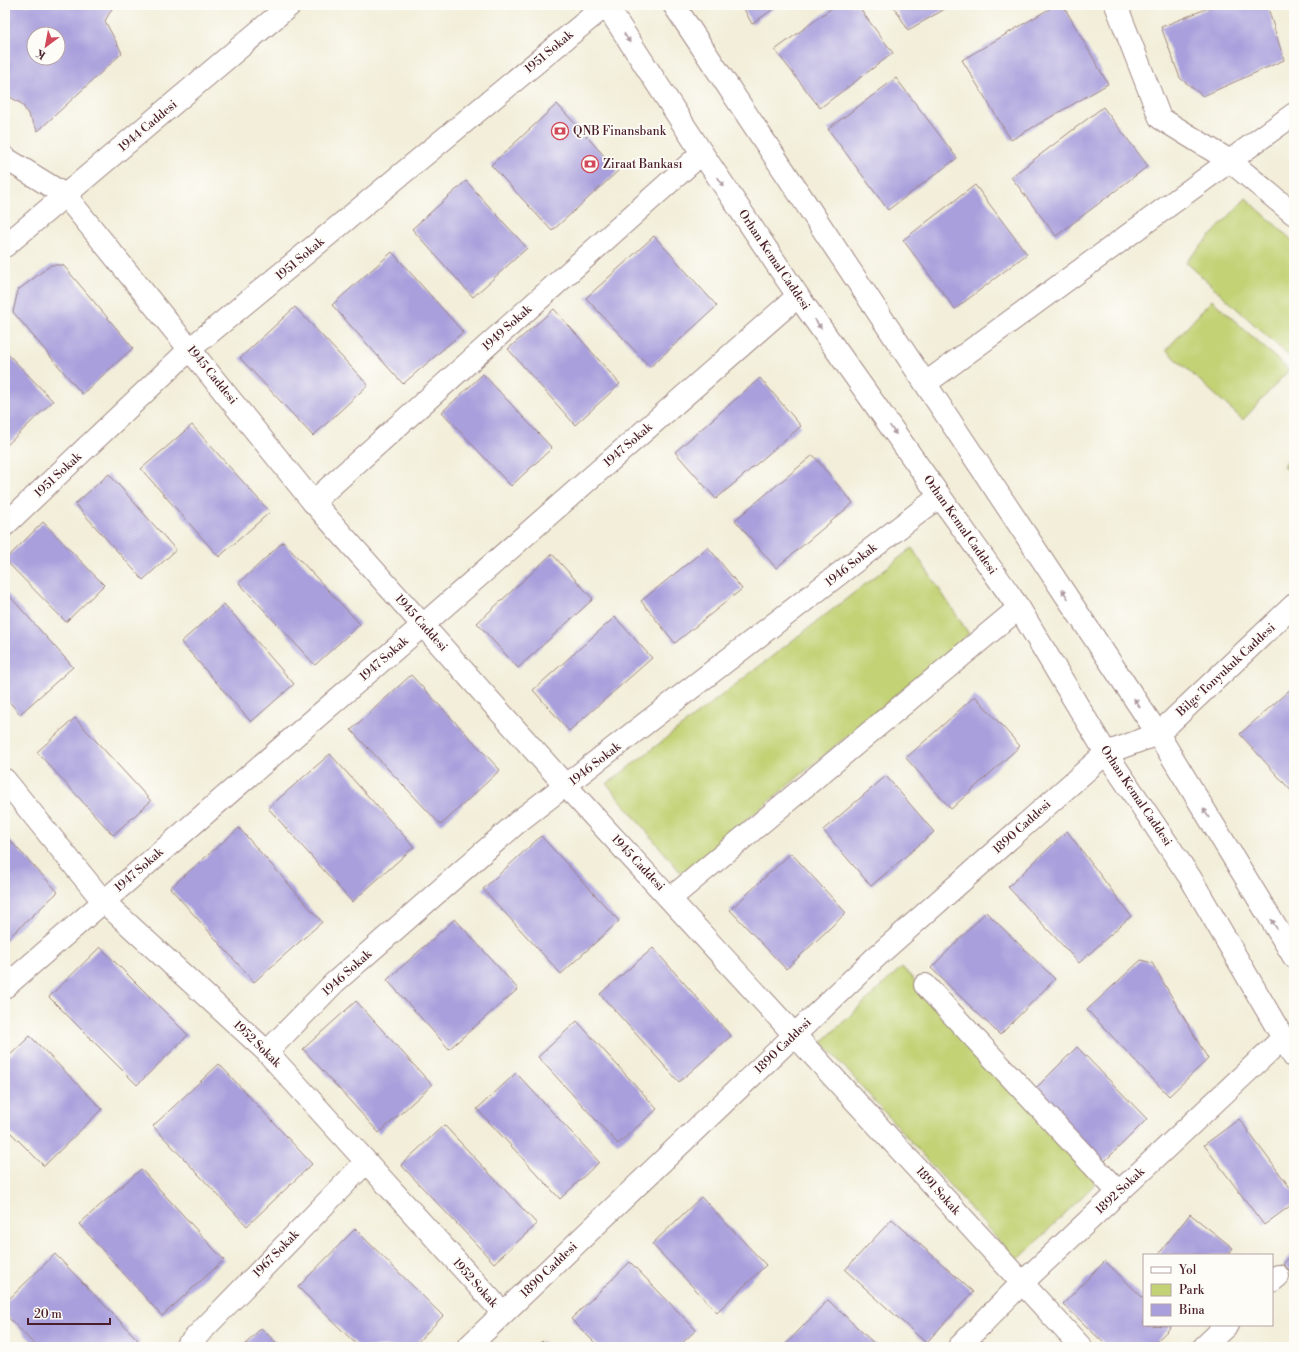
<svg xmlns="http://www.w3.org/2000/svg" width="1299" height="1352" font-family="'Libre Bodoni',serif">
<rect width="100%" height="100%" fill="#fdfcf7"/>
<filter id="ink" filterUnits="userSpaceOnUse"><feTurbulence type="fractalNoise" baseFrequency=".025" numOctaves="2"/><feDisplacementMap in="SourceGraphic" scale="8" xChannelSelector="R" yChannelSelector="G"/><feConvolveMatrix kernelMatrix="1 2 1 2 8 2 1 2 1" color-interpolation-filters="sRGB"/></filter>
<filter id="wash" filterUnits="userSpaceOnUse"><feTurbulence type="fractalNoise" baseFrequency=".012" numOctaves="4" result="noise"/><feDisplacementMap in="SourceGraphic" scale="16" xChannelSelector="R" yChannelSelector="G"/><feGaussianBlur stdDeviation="0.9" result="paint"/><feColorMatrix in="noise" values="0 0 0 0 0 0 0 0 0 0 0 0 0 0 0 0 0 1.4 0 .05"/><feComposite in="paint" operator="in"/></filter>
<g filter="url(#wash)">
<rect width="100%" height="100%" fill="#f2eed9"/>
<g fill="#c2d274" stroke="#867850">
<path d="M1246,198L1294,242V361L1186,262Z"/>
<path d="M1212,300L1289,370L1243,420L1166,350Z"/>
<path d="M1294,453V476L1283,466Z"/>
<path d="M912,548L969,634L682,874L607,784Z"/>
<path d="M902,967L1099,1180L1017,1261L822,1042Z"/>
</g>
<g id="blocks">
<g fill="#a89fdc" fill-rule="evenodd">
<path d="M5,5H114L105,21L122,53L38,131L22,104L5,94ZM34,34H58V58H34Z"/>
<path d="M742,5H779L752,24Z"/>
<path d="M836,5H857L893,53L820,108L775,50Z"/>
<path d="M893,5H952L908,30Z"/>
<path d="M1056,5H1063L1108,84L1011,140L962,60Z"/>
<path d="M1216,5H1267L1284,60L1203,96L1180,78L1161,27Z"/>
<path d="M896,78L957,158L888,210L828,129Z"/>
<path d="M557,104L618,171L552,231L491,165Z"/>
<path d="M1103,107L1148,166L1056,236L1011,177Z"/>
<path d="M466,181L527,248L473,297L412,229Z"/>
<path d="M975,185L1027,254L955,309L903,240Z"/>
<path d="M654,236L717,306L650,367L586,298Z"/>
<path d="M392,252L463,332L403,384L332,305Z"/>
<path d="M51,265H63L133,348L82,394L13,312L18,290Z"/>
<path d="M295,307L368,385L313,436L240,358Z"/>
<path d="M554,309L620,384L575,425L508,349Z"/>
<path d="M5,351L53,401L5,447Z"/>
<path d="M483,374L552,448L511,486L442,412Z"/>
<path d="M760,378L801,426L716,499L675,452Z"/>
<path d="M192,425L270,512L219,557L141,469Z"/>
<path d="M813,455L853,503L776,568L735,520Z"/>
<path d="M109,474L176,550L143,580L75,504Z"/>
<path d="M43,522L104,585L66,622L5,560Z"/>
<path d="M283,542L360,624L315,665L239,583Z"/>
<path d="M708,547L742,589L675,643L641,601Z"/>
<path d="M552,554L593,599L518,668L477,623Z"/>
<path d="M5,591L73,667L20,714L5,697Z"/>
<path d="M224,604L294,684L251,722L181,642Z"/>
<path d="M615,617L652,658L569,731L533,690Z"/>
<path d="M411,675L500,770L441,825L351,730Z"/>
<path d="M1294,686V794L1240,734Z"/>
<path d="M975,696L1020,746L951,809L906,758Z"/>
<path d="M75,718L151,801L113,835L37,752Z"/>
<path d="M330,754L414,847L352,902L268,808Z"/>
<path d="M886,776L934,832L871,886L823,830Z"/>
<path d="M239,828L322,922L254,982L170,888Z"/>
<path d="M1067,831L1131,916L1079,963L1008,887Z"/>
<path d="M5,835L58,892L5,941Z"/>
<path d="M541,836L619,921L561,974L483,889Z"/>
<path d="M791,853L846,913L786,969L730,910Z"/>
<path d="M986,912L1055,979L1000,1035L931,968Z"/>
<path d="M455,919L518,989L449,1049L387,980Z"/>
<path d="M100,947L188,1035L137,1085L49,997Z"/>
<path d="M653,948L731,1036L679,1082L600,994Z"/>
<path d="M1141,960L1152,963L1208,1059L1169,1096L1087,1010Z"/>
<path d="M356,1001L432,1085L379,1133L303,1049Z"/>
<path d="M577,1021L657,1109L618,1144L538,1057Z"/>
<path d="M30,1036L102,1109L44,1166L5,1127V1060Z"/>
<path d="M1077,1047L1147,1119L1101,1165L1031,1093Z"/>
<path d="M219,1064L312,1164L247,1226L153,1126Z"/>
<path d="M516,1073L599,1162L560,1199L477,1109Z"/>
<path d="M1239,1119L1294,1193V1203L1264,1225L1204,1145Z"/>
<path d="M444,1125L537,1224L494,1263L401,1165Z"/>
<path d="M141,1169L224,1260L162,1316L79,1224Z"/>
<path d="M701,1197L766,1265L717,1312L652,1244Z"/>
<path d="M1190,1214L1233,1248L1228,1255H1158Z"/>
<path d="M892,1219L973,1292L926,1343L845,1270Z"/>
<path d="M355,1229L443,1316L413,1347H359L298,1287Z"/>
<path d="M1294,1252V1275L1283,1264Z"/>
<path d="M55,1254L140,1342L135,1347H37L5,1314V1303Z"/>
<path d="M1105,1261L1144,1299V1325L1172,1326L1151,1347H1108L1063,1304Z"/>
<path d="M630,1262L696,1330L678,1347H599L571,1319Z"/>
<path d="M828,1300L878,1347H783Z"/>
<path d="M261,1328L281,1347H243Z"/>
<path d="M542,1341L549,1347H536Z"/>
</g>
</g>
</g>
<g filter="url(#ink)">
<use href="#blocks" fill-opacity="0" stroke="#9e8682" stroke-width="1"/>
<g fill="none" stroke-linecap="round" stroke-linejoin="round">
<g stroke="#9e8682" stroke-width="24">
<g id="street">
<path d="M1116,5L1160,118L1230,161L1294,214"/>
<path d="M5,158L65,195L313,502L566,786L1081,1347"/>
<path d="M5,246L290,5"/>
<path d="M926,383L1294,114"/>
<path d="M313,502L702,153"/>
<path d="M5,525L190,349L606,5"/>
<path d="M1158,734L1294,605"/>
<path d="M5,780L103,901L267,1052L503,1313"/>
<path d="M671,898L1019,608"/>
<path d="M925,985L1119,1193"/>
<path d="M5,987L423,625L798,296"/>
<path d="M267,1052L334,983L519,821L940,496"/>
<path d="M1272,1281L1278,1276"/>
<path d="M186,1347L366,1162"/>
<path d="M468,1347L875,958L1106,753"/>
<path d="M959,1347L1022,1283L1283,1038"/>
<path d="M1204,1347L1227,1325"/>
</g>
</g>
<g stroke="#9e8682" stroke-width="24">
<g id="secondary">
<path d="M606,5L702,153L798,296L1019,608L1106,753L1191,879L1294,1057"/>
<path d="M674,5L1158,734L1294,957"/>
<path d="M1106,753L1158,734"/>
</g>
</g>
<use href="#street" stroke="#fff" stroke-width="22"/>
<use href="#secondary" stroke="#fff" stroke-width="22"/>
</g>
<defs><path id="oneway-solid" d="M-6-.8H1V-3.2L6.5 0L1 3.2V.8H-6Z"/></defs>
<g fill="#ae9aa0">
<use href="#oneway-solid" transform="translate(627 38) rotate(57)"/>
<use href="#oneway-solid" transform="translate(721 182) rotate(56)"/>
<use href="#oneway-solid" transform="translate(818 324) rotate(55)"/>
<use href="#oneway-solid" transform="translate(893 430) rotate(55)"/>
<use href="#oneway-solid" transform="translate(1065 594) rotate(-123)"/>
<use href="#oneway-solid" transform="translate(1137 703) rotate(-123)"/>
<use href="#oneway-solid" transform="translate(1206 813) rotate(-121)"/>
<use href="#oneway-solid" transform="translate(1274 924) rotate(-121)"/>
</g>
</g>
<defs>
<g id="bank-ring" transform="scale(0.9)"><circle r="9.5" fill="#fdfcf7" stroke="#d1495b" stroke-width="1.5"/><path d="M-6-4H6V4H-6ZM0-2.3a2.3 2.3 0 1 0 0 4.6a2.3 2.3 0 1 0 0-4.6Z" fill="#d1495b"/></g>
</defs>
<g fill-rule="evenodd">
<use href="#bank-ring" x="560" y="131"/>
<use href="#bank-ring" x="590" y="164"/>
</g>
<g text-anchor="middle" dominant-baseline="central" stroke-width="3.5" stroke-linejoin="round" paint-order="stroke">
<g font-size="12" fill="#4a1f2b" stroke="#fdfcf7">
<text transform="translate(549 52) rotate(-40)">1951 Sokak</text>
<text transform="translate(148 126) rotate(-40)">1944 Caddesi</text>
<text transform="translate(300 259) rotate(-40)">1951 Sokak</text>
<text transform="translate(774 260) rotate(56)">Orhan Kemal Caddesi</text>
<text transform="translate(507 328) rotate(-42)">1949 Sokak</text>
<text transform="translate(212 375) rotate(51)">1945 Caddesi</text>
<text transform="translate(628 445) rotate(-41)">1947 Sokak</text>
<text transform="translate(58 475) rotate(-43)">1951 Sokak</text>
<text transform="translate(960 525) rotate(55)">Orhan Kemal Caddesi</text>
<text transform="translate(851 565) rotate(-38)">1946 Sokak</text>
<text transform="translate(421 623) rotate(48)">1945 Caddesi</text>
<text transform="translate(384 659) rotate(-41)">1947 Sokak</text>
<text transform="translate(1226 670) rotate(-43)">Bilge Tonyukuk Caddesi</text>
<text transform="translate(595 764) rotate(-38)">1946 Sokak</text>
<text transform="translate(1136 796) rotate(56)">Orhan Kemal Caddesi</text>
<text transform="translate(1022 827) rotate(-42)">1890 Caddesi</text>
<text transform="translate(638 863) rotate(47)">1945 Caddesi</text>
<text transform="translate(139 870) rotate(-41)">1947 Sokak</text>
<text transform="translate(347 973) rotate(-42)">1946 Sokak</text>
<text transform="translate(257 1044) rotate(44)">1952 Sokak</text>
<text transform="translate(783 1046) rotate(-44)">1890 Caddesi</text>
<text transform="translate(938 1191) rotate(48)">1891 Sokak</text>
<text transform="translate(1120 1191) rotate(-43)">1892 Sokak</text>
<text transform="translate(276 1254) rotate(-46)">1967 Sokak</text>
<text transform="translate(549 1270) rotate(-44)">1890 Caddesi</text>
<text transform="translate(475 1283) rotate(48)">1952 Sokak</text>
</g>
<g font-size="12" fill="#4a1f2b" stroke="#fdfcf7" text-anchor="start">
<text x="573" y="131">QNB Finansbank</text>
<text x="603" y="164">Ziraat Bankası</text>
</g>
</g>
<rect width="1299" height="1352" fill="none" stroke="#fdfcf7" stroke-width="20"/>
<rect x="1143" y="1254" width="130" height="72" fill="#fdfcf7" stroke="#b5a4a5"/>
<rect x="1151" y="1267" width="20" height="6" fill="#ffffff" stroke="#b5a4a5"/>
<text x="1179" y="1274" font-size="12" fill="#4a1f2b">Yol</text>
<rect x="1151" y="1284" width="20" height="12" fill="#c2d274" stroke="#b5a4a5"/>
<text x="1179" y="1294" font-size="12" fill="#4a1f2b">Park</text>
<rect x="1151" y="1304" width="20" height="12" fill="#a89fdc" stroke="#b5a4a5"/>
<text x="1179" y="1314" font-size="12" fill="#4a1f2b">Bina</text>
<g transform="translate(46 46) rotate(212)"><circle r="19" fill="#fdfcf7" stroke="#b5a4a5"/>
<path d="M0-3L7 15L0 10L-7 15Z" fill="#d1495b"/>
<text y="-6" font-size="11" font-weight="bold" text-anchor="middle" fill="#4a1f2b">K</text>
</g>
<path d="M28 1318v6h82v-6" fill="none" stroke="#4a1f2b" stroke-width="2"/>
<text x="34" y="1318" font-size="12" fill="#4a1f2b" stroke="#fdfcf7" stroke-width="3" paint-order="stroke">20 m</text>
</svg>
